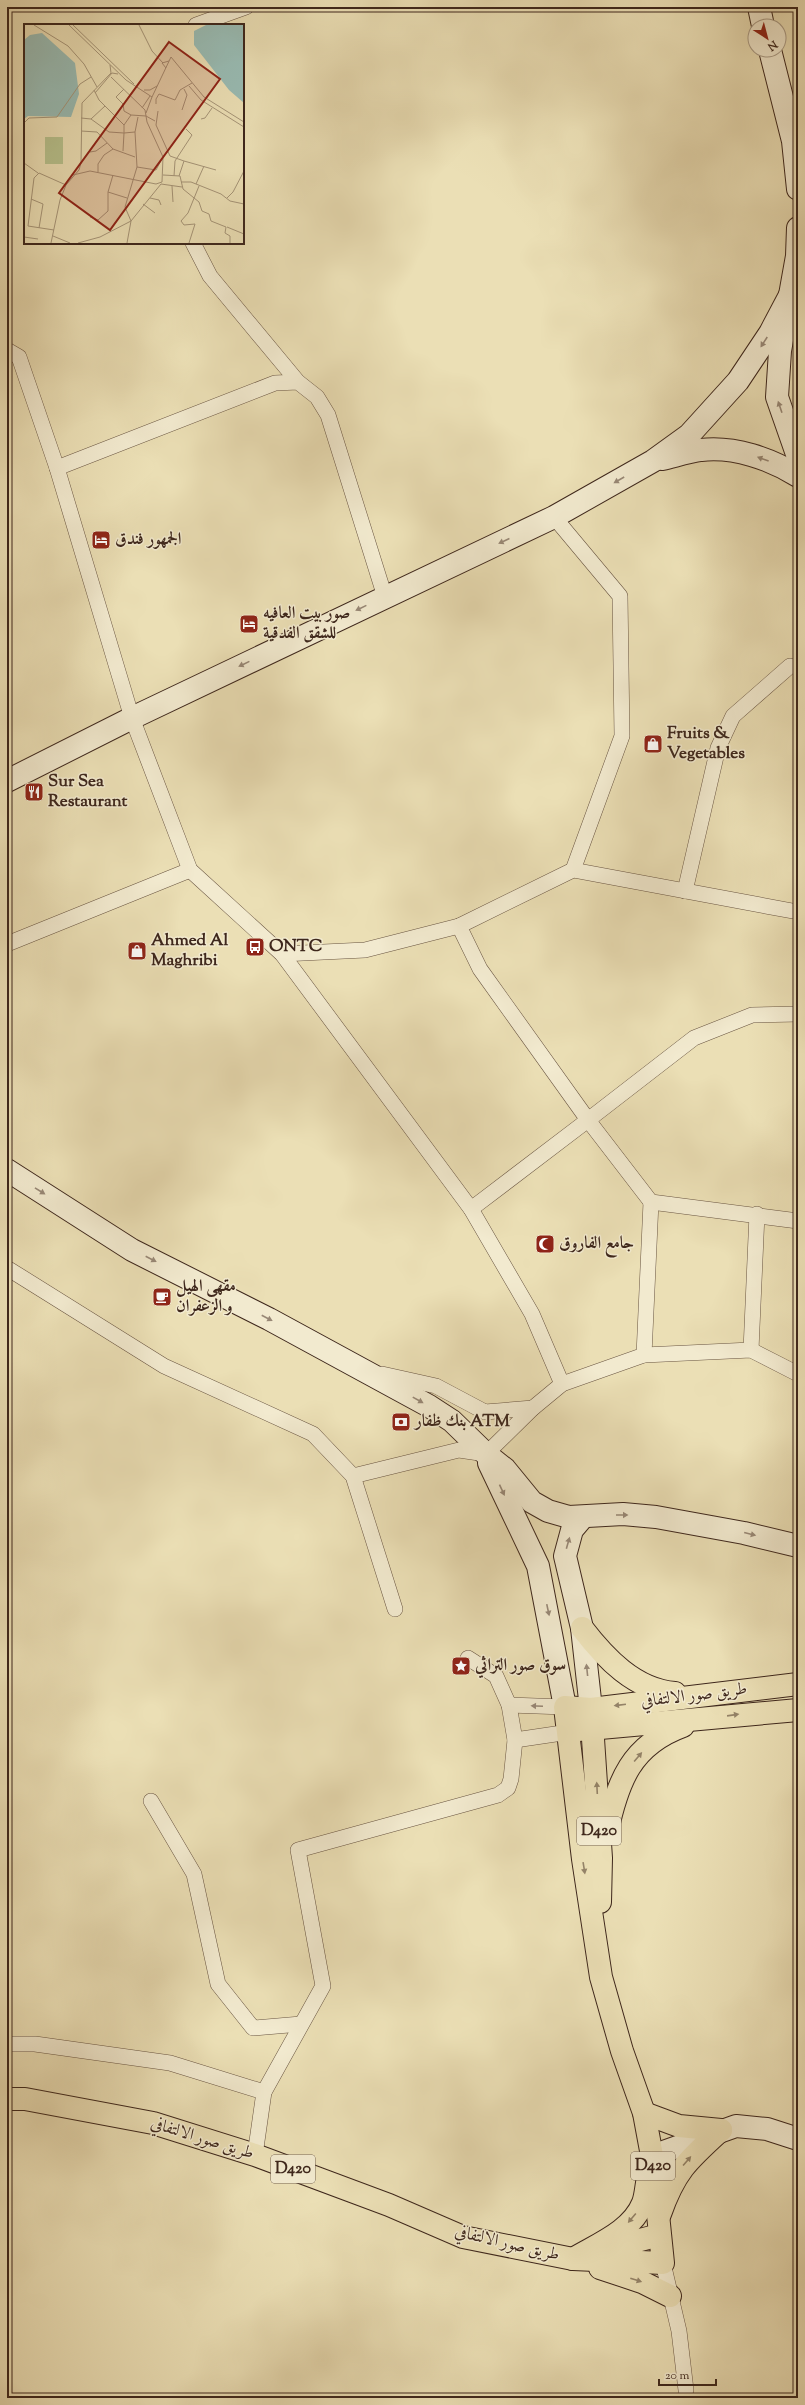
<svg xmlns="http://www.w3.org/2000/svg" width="805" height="2405" font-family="'Sorts Mill Goudy',Amiri,serif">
<rect width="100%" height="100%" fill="#ebdfb5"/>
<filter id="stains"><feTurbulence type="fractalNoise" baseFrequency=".005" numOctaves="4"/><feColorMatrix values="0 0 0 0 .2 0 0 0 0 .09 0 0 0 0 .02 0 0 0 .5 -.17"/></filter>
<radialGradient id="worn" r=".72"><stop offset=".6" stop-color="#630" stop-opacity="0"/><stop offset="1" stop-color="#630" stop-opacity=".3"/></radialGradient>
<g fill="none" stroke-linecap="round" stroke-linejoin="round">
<g stroke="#695542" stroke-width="16">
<g id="street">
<path d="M196,25L246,7"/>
<path d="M193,243L210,276L298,382"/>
<path d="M7,350L19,357L57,468L132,718L190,870L282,954L471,1209L532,1314L562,1384"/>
<path d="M57,468L275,383L298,382L317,397L328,415L385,597"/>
<path d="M554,517L620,596L622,736L573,870"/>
<path d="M685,891L718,748L733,716L790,666"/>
<path d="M459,926L480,969L588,1120L694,1038L752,1015L798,1014"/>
<path d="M7,944L190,870"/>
<path d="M282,954L365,950L459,926L573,870L798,912"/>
<path d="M471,1209L588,1120L651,1202L798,1221"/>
<path d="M7,1268L164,1366L313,1434L353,1476L395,1609"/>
<path d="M751,1350L757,1214"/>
<path d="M644,1355L651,1202"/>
<path d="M382,1374L436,1386L485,1412L533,1408"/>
<path d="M353,1476L459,1450L486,1454L533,1408L562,1384L644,1355L751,1350L798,1374"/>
<path d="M509,1705L565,1707"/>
<path d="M515,1740L569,1732"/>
<path d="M151,1801L194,1874L218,1984L253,2028L301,2024"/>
<path d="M7,2044H35L170,2063L264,2092"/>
<path d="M255,2155L264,2092L323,1986L298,1850L498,1795L508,1788L511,1779L515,1740L509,1705L496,1676L468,1658"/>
<path d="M663,2263L679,2331L686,2390"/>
</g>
</g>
<g stroke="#3e271c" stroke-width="24">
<g id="secondary">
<path d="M759,7L763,26"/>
<path d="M770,50L793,141L798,189"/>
<path d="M798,228L797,256L780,351L777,397L798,457"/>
<path d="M662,459C675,456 688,452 701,450C734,446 771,459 798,476"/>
<path d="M7,781L132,718L554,517L653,461L689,435L738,381L770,333L790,295"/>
<path d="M7,1170L132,1250L269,1319L429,1406L452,1421L486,1454L505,1469L532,1502L548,1511L569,1517L623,1514L656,1517L744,1533L798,1546"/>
<path d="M489,1463L538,1566L565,1707"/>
<path d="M583,1517L572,1530L565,1556L582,1628L591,1709"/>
<path d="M652,2156L736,2126L767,2129L798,2139"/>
</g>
</g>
<g stroke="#3e271c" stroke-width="24">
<g id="primary">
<path d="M582,1628C605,1658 635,1690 675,1693"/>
<path d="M591,1709L601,1858L600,1902"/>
<path d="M578,1730L798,1710"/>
<path d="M607,1831C618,1781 631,1745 683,1726"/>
<path d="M7,2099H25L153,2123L255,2155L389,2205L463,2237L573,2259L663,2263L652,2156L644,2113L622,2051L601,1977L583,1859L565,1707L591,1709L798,1684"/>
<path d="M644,2113L679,2126L721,2130"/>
<path d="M660,2214C675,2171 688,2160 721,2130"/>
<path d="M599,2251L659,2235"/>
<path d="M573,2259C598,2244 632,2231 643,2203C646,2195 646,2186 648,2178"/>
<path d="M600,2268L642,2282L670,2296"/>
</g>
</g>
<use href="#street" stroke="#f2eacf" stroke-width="15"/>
<use href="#secondary" stroke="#f2eacf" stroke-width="22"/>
<use href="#primary" stroke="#ebdfb5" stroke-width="22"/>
</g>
<defs><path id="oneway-solid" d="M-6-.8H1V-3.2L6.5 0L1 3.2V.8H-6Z"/></defs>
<g fill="#988876">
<use href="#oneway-solid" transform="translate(764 342) rotate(123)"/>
<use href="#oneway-solid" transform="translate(780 407) rotate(-109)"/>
<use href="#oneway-solid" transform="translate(763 459) rotate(-160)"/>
<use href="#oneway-solid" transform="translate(619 480) rotate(150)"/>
<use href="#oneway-solid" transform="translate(504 541) rotate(155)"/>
<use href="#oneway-solid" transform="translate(361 608) rotate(154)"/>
<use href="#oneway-solid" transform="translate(244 664) rotate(154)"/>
<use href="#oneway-solid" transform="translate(40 1191) rotate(32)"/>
<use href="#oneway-solid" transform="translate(151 1259) rotate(27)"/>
<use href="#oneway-solid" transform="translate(267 1318) rotate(28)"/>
<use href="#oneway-solid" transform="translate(418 1400) rotate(29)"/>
<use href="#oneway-solid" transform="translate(502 1490) rotate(65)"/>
<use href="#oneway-solid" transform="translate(622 1515)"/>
<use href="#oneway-solid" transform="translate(750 1534) rotate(14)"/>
<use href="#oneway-solid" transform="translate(568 1543) rotate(-74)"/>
<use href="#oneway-solid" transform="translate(548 1610) rotate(78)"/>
<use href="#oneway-solid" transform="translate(587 1670) rotate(-96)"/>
<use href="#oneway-solid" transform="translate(537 1706) rotate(-178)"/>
</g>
<g fill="#948368">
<use href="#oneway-solid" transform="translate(620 1705) rotate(173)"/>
<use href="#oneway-solid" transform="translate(733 1715) rotate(-8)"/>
<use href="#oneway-solid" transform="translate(638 1757) rotate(-50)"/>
<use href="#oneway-solid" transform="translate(597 1788) rotate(-93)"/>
<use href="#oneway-solid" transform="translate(584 1868) rotate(81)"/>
<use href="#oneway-solid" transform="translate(687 2161) rotate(-49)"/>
<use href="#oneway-solid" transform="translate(632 2218) rotate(130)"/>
<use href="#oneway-solid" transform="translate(636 2280) rotate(18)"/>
</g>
<defs>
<g id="hotel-square" transform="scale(1)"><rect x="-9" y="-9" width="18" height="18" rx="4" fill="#8f2418" stroke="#f2eacf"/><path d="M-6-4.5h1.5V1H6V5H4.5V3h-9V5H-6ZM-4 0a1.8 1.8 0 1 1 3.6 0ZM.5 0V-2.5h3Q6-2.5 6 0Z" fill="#fff"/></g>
<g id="shop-square" transform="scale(1)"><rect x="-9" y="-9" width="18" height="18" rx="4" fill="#8f2418" stroke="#f2eacf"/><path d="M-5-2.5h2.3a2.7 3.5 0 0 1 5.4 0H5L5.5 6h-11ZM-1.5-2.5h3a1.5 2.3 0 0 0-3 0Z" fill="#fff"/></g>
<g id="restaurant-square" transform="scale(1)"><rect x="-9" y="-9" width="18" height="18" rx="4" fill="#8f2418" stroke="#f2eacf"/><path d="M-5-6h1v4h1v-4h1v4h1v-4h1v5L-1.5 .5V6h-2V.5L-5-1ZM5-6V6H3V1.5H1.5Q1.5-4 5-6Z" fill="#fff"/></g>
<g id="bus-square" transform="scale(1)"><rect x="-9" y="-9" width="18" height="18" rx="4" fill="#8f2418" stroke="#f2eacf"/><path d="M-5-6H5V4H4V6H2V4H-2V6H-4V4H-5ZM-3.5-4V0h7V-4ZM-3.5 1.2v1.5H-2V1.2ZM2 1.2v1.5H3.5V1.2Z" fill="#fff"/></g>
<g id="mosque-square" transform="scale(1)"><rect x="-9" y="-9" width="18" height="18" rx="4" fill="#8f2418" stroke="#f2eacf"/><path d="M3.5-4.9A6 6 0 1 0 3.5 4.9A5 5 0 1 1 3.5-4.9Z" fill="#fff"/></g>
<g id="cafe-square" transform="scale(1)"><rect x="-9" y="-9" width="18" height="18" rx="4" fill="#8f2418" stroke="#f2eacf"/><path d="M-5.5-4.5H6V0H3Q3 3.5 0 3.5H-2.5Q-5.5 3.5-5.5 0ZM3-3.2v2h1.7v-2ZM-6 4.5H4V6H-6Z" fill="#fff"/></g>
<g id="bank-square" transform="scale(1)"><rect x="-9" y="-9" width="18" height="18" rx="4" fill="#8f2418" stroke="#f2eacf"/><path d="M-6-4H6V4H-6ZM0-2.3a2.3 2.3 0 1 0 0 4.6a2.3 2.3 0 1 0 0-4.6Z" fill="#fff"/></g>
<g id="sight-square" transform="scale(1)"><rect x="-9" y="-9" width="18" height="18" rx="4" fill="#8f2418" stroke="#f2eacf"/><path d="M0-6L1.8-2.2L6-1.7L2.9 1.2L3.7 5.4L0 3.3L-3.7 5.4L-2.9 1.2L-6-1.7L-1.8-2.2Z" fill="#fff"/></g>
</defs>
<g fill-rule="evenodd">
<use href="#hotel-square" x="101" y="540"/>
<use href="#hotel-square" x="249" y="624"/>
<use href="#shop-square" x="653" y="744"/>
<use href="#restaurant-square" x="34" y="792"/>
<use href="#bus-square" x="255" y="947"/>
<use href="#shop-square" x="137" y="951"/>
<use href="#mosque-square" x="545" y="1244"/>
<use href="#cafe-square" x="162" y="1297"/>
<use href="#bank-square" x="401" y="1422"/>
<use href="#sight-square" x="461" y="1666"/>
</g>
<g text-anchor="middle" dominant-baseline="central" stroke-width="3" stroke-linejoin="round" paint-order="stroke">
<g fill="#f2eacf" stroke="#746252" stroke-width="1">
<rect x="577" y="1817" width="44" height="28" rx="3"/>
<rect x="631" y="2152" width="44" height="28" rx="3"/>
<rect x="271" y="2155" width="44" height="28" rx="3"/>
</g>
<g font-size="16" font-weight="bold" fill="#3e271c">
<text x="599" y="1831">D420</text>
<text x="653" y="2166">D420</text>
<text x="293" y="2169">D420</text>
</g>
<g font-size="17" font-weight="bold" fill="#3e271c" stroke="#f2eacf" text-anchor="start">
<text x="115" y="540">الجمهور فندق</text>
<text x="263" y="614">صور بيت العافيه<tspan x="263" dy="20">للشقق الفدقية</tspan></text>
<text x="667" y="734">Fruits &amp;<tspan x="667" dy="20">Vegetables</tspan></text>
<text x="48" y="782">Sur Sea<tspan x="48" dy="20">Restaurant</tspan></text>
<text x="151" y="941">Ahmed Al<tspan x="151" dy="20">Maghribi</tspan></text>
<text x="269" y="947">ONTC</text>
<text x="559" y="1244">جامع الفاروق</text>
<text x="176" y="1287">مقهى الهيل<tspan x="176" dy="20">و الزعفران</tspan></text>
<text x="415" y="1422">بنك ظفار ATM</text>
<text x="475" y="1666">سوق صور التراثي</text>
</g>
<g font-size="17" fill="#3e271c" stroke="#f2eacf">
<text transform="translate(694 1696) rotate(-7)">طريق صور الالتفافي</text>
<text transform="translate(202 2139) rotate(17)">طريق صور الالتفافي</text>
<text transform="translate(507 2244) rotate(13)">طريق صور الالتفافي</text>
</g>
</g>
<g transform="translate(24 24)">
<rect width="220" height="220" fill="#ebdfb5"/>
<path d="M21,113H39V140H21Z" fill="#b7c28e"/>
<path d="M182,1H220V79L205,66L170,21V7ZM18,9L51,39L55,70L47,93L4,92L0,95V16L6,11Z" fill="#99bcb4"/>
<path fill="none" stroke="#a69578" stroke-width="1" d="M10,1L44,22L60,40L73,63M45,1L102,56L128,73L147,33L180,73L220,98M49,1L110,60M115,1L128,27L139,39M142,44L138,39L145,37M165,62L177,76L220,103M100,65L92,73L99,80L100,87L107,91L122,92L131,97M70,66L75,76L100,101V109L111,108M120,66H126L133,62M71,69L88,49L94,50M132,80V75L135,70L151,76L156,66L168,59M118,84L126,72M158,86L163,71L160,65M134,87L132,101L146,132L160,137L155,152M122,89L128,73M57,94L67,95L85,108L100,109L99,127M67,95L81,82M177,95L181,94L188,84M0,99L5,94L33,93L56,60L67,53M100,101L107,91M57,107L73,108L89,125L111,133M66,128L72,127L83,119M160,137L192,146M0,139L14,149M113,143L132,146L139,133M74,148V140L80,131L89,125M49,151L66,147L132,160L138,158L139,133L123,98L121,86L87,53M89,151L84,168L103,174M139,151L156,152L159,165L175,178L178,187L185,190L187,197L202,203L201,209L206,212V219M150,152L151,137L168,111L162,105M157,158H167L197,170L206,177L220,180M172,160L180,142M148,162L149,178M126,174L135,176L137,181M203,174L209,168L220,147M7,175L19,180L15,204M119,180L131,189M66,193L74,196L84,187V168M203,203L220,210M30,206L4,202L10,154L15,149L42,161M29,212L46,219M0,213L14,215M27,219L36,176L42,161L55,146L57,139L58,79L87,49L86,41M54,219L76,213L107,197L137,160L158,163M103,219L107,197L101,183L113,143L111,108L114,93M165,219L171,200L160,201L157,197L164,189L175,162"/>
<path fill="#8f2418" fill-opacity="0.15" stroke="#8f2418" stroke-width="2" d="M145,18L196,55L86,206L35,169Z"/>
<rect width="220" height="220" fill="none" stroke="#3e271c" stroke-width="2"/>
</g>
<rect width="805" height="2405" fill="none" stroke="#ebdfb5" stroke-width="24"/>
<rect x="8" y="8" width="789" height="2389" fill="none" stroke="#3e271c" stroke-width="2"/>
<rect x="12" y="12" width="781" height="2381" fill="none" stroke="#3e271c"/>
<g transform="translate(767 38) rotate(144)"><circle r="19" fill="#f2eacf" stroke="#aa9c87"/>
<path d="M0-3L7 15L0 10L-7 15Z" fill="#8f2418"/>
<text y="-6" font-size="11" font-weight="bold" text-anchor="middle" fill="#3e271c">N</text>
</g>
<path d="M659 2379v6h57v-6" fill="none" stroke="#3e271c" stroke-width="2"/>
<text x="665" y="2379" font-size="12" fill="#3e271c" stroke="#f2eacf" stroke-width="3" paint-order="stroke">20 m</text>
<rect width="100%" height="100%" filter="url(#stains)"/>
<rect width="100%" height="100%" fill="url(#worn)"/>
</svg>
